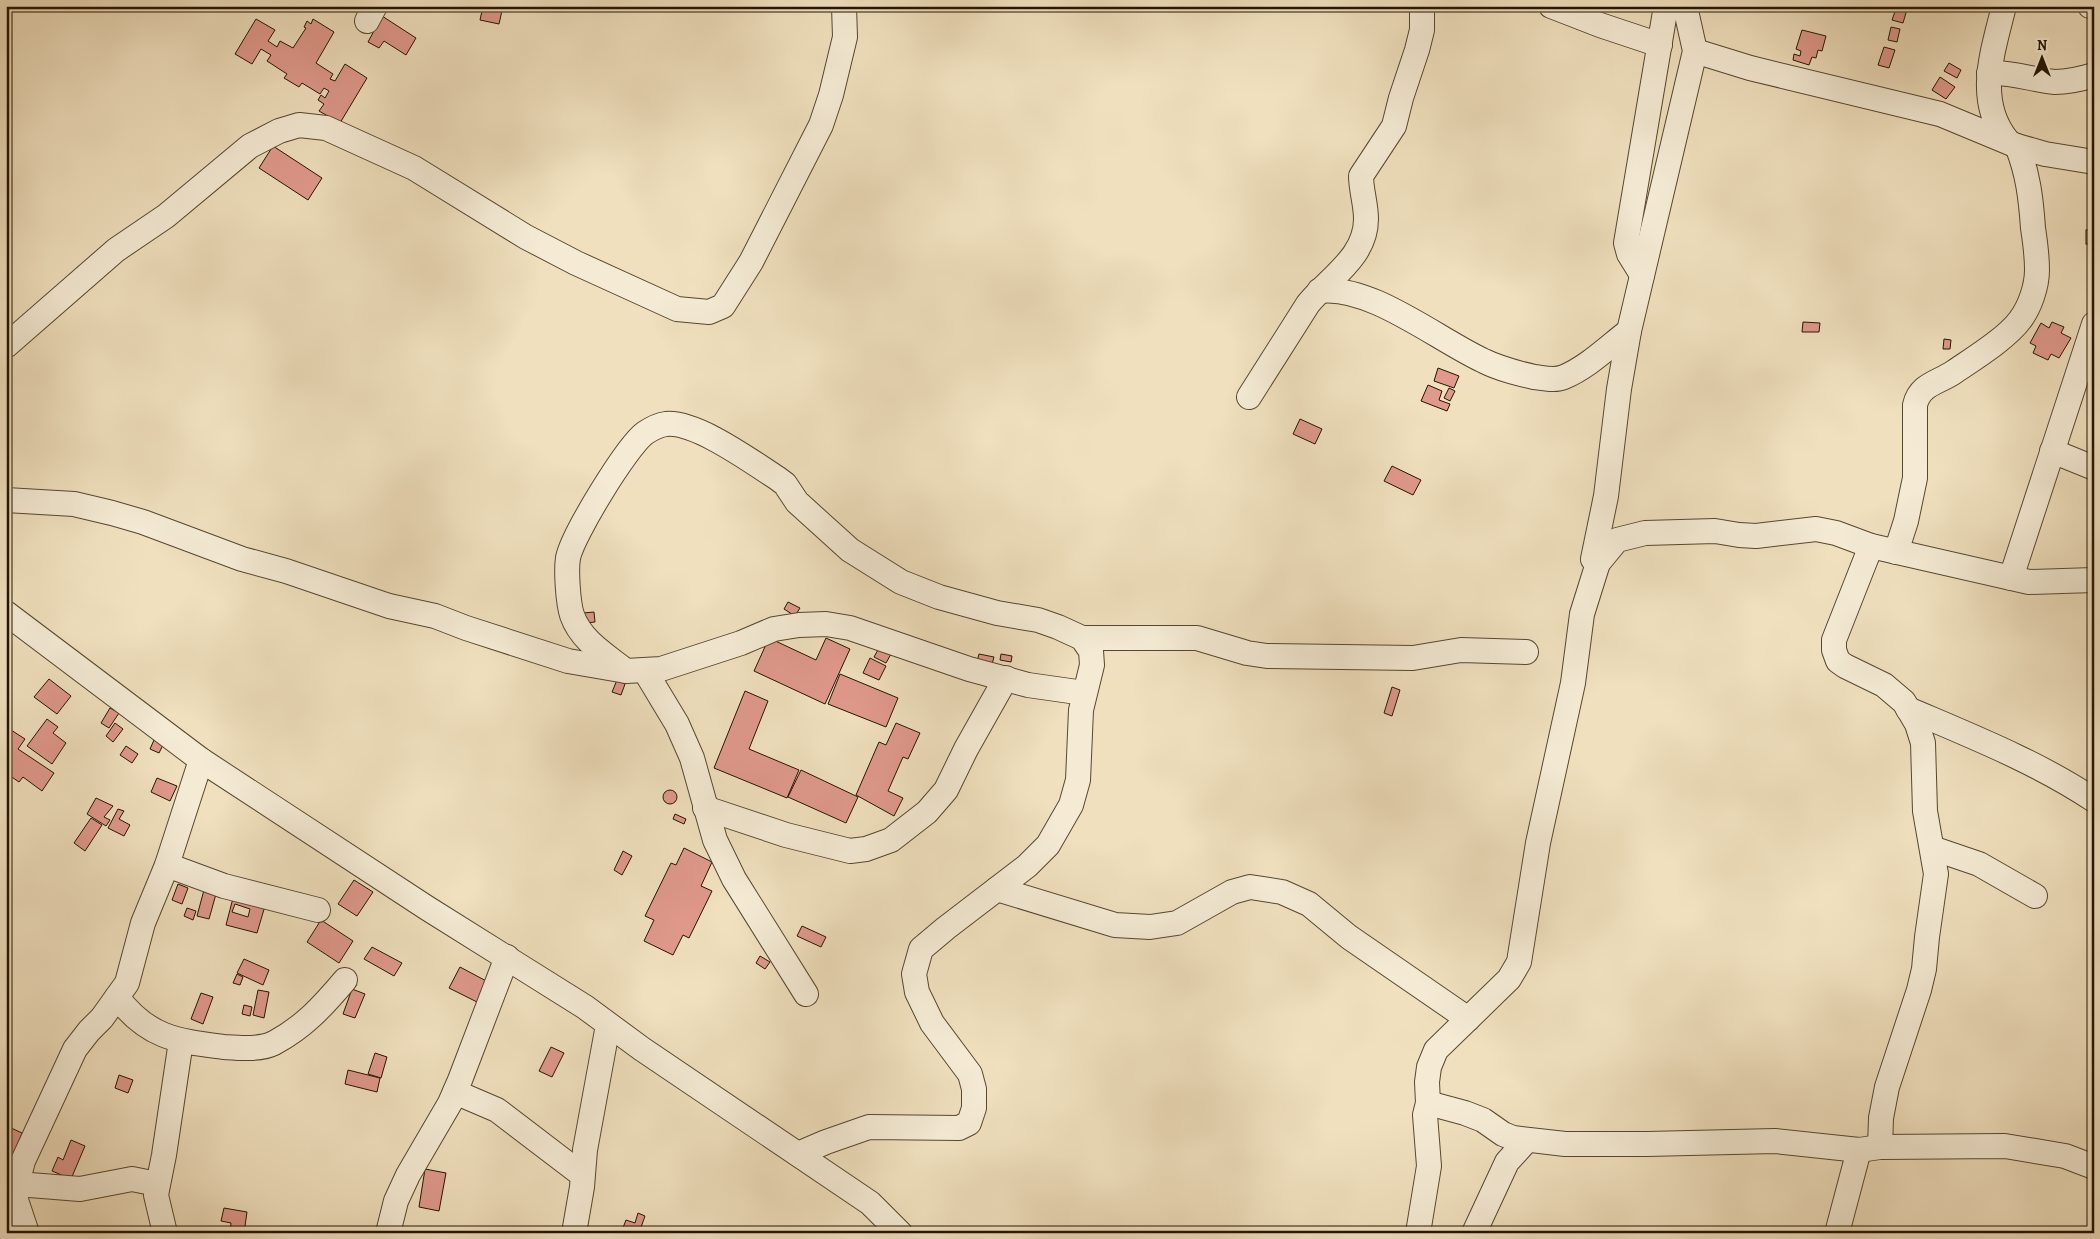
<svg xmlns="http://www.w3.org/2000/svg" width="2100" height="1239" font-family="Alegreya,serif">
<rect width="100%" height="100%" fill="#f0e0be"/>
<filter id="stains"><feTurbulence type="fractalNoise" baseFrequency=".004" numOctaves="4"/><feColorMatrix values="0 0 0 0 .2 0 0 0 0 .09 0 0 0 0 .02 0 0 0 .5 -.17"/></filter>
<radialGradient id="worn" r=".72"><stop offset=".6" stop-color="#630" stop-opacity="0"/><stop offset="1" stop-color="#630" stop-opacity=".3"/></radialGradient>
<g fill="#e0998c" stroke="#231401" fill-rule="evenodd">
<path d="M483,6H503L499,24L480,20Z"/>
<path d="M1897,6H1908L1903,23L1892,20Z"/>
<path d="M382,16L416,38L406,55L384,41L379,48L368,42Z"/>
<path d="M256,19L275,30L268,41L277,47L280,41L293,48L306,28L304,27L307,21L311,24L313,19L334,32L316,63L333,74L330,79L335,81L345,64L367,78L340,123L319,111L324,104L318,100L321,95L325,98L329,91L324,88L320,94L302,83L299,87L284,78L287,74L267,61L271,55L261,49L252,64L235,54Z"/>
<path d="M1891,27L1900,29L1897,42L1888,40Z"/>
<path d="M1802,30L1826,36L1822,51L1818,50L1816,58L1812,57L1809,65L1793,60L1794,54L1800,56L1801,51L1796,49Z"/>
<path d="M1884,47L1895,50L1889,68L1878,65Z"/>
<path d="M1949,63L1961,70L1957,78L1944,71Z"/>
<path d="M1940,77L1955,87L1946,99L1932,90Z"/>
<path d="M273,146L322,178L308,200L259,168Z"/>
<rect x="2086" y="230" width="6" height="14"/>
<path d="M1803,322L1820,323L1819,332H1802Z"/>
<path d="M2052,322L2064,327L2061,333L2071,338L2059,358L2051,354L2048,360L2033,353L2036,346L2030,343L2041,323L2049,328Z"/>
<path d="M1944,339L1951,340L1950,349H1943Z"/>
<path d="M1438,368L1459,376L1454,388L1434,381Z"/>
<path d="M1428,385L1442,391L1439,400L1450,404L1447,411L1421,401Z"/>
<path d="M1449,388L1455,391L1450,401L1444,398Z"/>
<path d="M1300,419L1322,429L1315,444L1293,434Z"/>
<path d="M1392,466L1421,480L1413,495L1384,481Z"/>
<path d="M788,602L800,608L795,616L784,609Z"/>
<path d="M594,612L595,622L585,623L583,613Z"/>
<path d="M769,638L816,660L826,638L850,649L825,704L754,671Z"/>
<path d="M879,648L891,654L886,663L874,657Z"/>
<path d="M979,654L994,657L991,668L976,665Z"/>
<path d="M1001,654L1012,656L1011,662L1000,660Z"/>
<path d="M870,658L886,666L879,680L863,673Z"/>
<path d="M840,674L898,698L886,727L828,704Z"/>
<path d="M49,679L71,696L57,714L34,697Z"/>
<path d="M617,680L625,684L621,695L612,692Z"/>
<path d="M1392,687L1400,690L1392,716L1384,713Z"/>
<path d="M745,691L768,701L749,749L799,770L787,798L714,768Z"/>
<path d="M110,708L119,713L109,728L101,723Z"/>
<path d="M47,719L58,727L53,733L66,743L52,764L27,746Z"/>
<path d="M115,723L123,729L113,742L106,736Z"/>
<path d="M896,723L920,733L908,759L903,757L888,791L903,798L894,816L856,795L879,742L886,745Z"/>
<path d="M11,730L25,739L18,749L54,773L42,791L23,777L19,782L6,773V737Z"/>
<path d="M154,740L163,745L159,753L150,749Z"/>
<path d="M126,746L138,754L132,763L120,755Z"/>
<path d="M801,770L858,797L846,823L788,797Z"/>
<path d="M157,778L177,786L170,801L151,792Z"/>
<circle cx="670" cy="797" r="7"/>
<path d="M96,798L113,806L104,817L110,820L106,826L87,814Z"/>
<path d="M118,809L124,811L119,819L130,825L124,836L108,828Z"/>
<path d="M675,814L686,819L684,824L673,819Z"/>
<path d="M91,818L102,825L85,851L74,843Z"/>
<path d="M684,848L712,862L701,886L712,891L689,938L683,935L673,955L644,941L654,920L645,916L671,863L676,865Z"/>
<path d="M623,851L632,856L622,875L614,870Z"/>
<path d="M354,880L373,892L357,916L338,904Z"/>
<path d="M178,884L188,888L182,904L172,900Z"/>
<path d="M204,890L216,894L209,919L197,916Z"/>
<path d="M233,898L265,906L257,933L226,925ZM235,904L250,909L248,917L232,912Z"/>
<path d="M187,908L196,911L193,920L184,916Z"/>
<path d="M321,920L353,941L339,963L307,942Z"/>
<path d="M802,926L826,937L821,947L797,936Z"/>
<path d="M372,947L402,963L394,976L364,959Z"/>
<path d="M760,956L770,962L765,969L756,963Z"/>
<path d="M244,959L269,970L263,985L237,973Z"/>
<path d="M460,967L490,983L479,1003L449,988Z"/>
<path d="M237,974L243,977L240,985L233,983Z"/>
<path d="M352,989L365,994L355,1018L343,1014Z"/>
<path d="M258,990L269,992L264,1018L253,1015Z"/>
<path d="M201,993L213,997L203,1024L191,1019Z"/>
<path d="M244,1005L252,1007L250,1016L242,1014Z"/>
<path d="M551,1047L564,1053L552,1077L539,1071Z"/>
<path d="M375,1053L387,1057L381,1078L368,1074Z"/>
<path d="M348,1070L380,1078L377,1092L345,1084Z"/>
<path d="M119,1075L133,1080L128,1093L115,1088Z"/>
<path d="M9,1127L22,1133L10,1163L6,1162V1133Z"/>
<path d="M71,1140L85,1146L71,1179L52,1171L58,1157L63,1160Z"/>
<path d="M425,1169L446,1173L439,1211L419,1207Z"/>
<path d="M224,1208L247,1212L244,1233H230L231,1223L221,1221Z"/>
<path d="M638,1213L645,1216L639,1233H621L626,1220L635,1223Z"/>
</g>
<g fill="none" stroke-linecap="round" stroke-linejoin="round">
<g stroke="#564730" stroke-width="26">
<g id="minor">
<path d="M1551,6L1600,25L1660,45"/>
<path d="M2004,6C1993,51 1975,100 2007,140"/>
<path d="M2090,6L2094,7"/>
<path d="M367,21L375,6"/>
<path d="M1695,51L1750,68L1940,114L2017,146L2045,154L2094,162"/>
<path d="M1989,73C2014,72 2032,80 2055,82C2068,82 2081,79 2094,75"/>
<path d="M1642,275L1629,254L1626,243L1666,6"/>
<path d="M1319,291C1370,284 1438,340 1484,361C1500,369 1517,373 1534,377C1544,378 1555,381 1564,377C1588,367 1609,346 1629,331"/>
<path d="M6,346L116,250L166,216L250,146L279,131L299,125L326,128L414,168L526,237L576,263L677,309L709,312L723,306L751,262L821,125L831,95L845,37L844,6"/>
<path d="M1249,397L1308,304C1330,277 1366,257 1366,219C1366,204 1361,190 1361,176L1394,126L1401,98L1417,50L1422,30V6"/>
<path d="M2052,451L2094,468"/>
<path d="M6,500L74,504L112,513L143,522L242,559L286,571L389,606L435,616L466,628L568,661L626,671L661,669L741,643L774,629L799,625L826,624L850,628L969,669L1028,685L1084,693"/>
<path d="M1871,546L1834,640V650L1838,661L1845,666L1884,685L1904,702L1917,724L1923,743L1925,811L1936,874L1927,937L1924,969L1919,990L1887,1087L1881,1118L1880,1147"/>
<path d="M1896,552L1906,521L1915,478V405C1920,384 1938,383 1954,372C1973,359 2007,338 2020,320C2030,307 2037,286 2037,270C2037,256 2035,241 2033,228C2031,199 2028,173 2017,146"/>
<path d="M1598,563L1617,540L1645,533L1715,531L1739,535L1756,536L1816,529L1836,533L1871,546L2029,582L2094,580"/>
<path d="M2011,578L2094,324"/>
<path d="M6,613L201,760L427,908L585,1007L642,1049L870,1203L900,1233"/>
<path d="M1082,638H1197L1247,653L1267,656L1413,658L1461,650L1526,652"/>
<path d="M626,671C606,655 581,641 572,615C568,603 566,570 568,558C572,536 627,446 645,433C651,429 659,425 666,424C696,421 752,462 777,478L785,484L797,502L850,550L901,582L939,597L997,613L1038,620L1058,627L1082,638L1091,651L1092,665L1081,710L1078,780L1071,805L1048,845L1027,866L946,928L921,949L914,974L917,992L932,1023L970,1074L974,1089V1108L969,1123L959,1128L869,1127L826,1142L798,1154"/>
<path d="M645,671L677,724L692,758L715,840L734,879L806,994"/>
<path d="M1908,709C1971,736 2037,762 2094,800"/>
<path d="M705,808L786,835L850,851L866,849L891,840L927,812L946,790L966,749L1006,678"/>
<path d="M1932,848L1979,864L2035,896"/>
<path d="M167,865L224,886L318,910"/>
<path d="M997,889L1115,925L1150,927L1177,923L1232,892L1250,887L1282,892L1309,904L1349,937L1468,1019"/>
<path d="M117,997C148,1038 177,1041 224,1047C239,1048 260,1050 274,1043C304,1027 323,1006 345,980"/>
<path d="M455,1092L497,1110L577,1171"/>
<path d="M1428,1103L1465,1113L1483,1120L1503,1134L1513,1138L1565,1144H1647L1775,1141L1859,1150L1880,1147L2005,1146L2065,1156L2094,1167"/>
<path d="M17,1184L80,1189L132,1179L157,1184"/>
<path d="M27,1233L16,1200L17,1184L23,1161L75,1049L89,1031L102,1018L127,983L143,923L167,865L201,760"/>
<path d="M165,1233L156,1195L164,1155L181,1041"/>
<path d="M388,1233L396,1201L408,1175L450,1103L460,1080L507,957"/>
<path d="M574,1233L582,1187L585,1150L608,1025"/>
<path d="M1418,1233L1429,1166L1425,1115L1428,1103L1427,1082L1429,1067L1436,1050L1509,979L1519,962L1538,843L1573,683L1582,614L1598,563L1593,559L1606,496L1619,389L1629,331L1695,51L1685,6"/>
<path d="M1474,1233L1507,1162L1527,1140"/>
<path d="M1837,1233L1859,1150"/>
</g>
</g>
<use href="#minor" stroke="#f5ebd5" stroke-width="24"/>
</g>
<rect width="2100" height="1239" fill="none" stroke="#f0e0be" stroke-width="25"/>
<rect x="8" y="8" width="2085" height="1224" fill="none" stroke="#231401" stroke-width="2.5"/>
<rect x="12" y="12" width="2075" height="1214" fill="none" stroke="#231401"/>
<g transform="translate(2042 58)" stroke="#f5ebd5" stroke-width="4" paint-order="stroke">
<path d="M0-4L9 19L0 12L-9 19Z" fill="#231401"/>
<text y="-8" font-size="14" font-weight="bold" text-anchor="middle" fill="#231401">N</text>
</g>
<rect width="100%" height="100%" filter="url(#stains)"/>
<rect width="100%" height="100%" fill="url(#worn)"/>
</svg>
